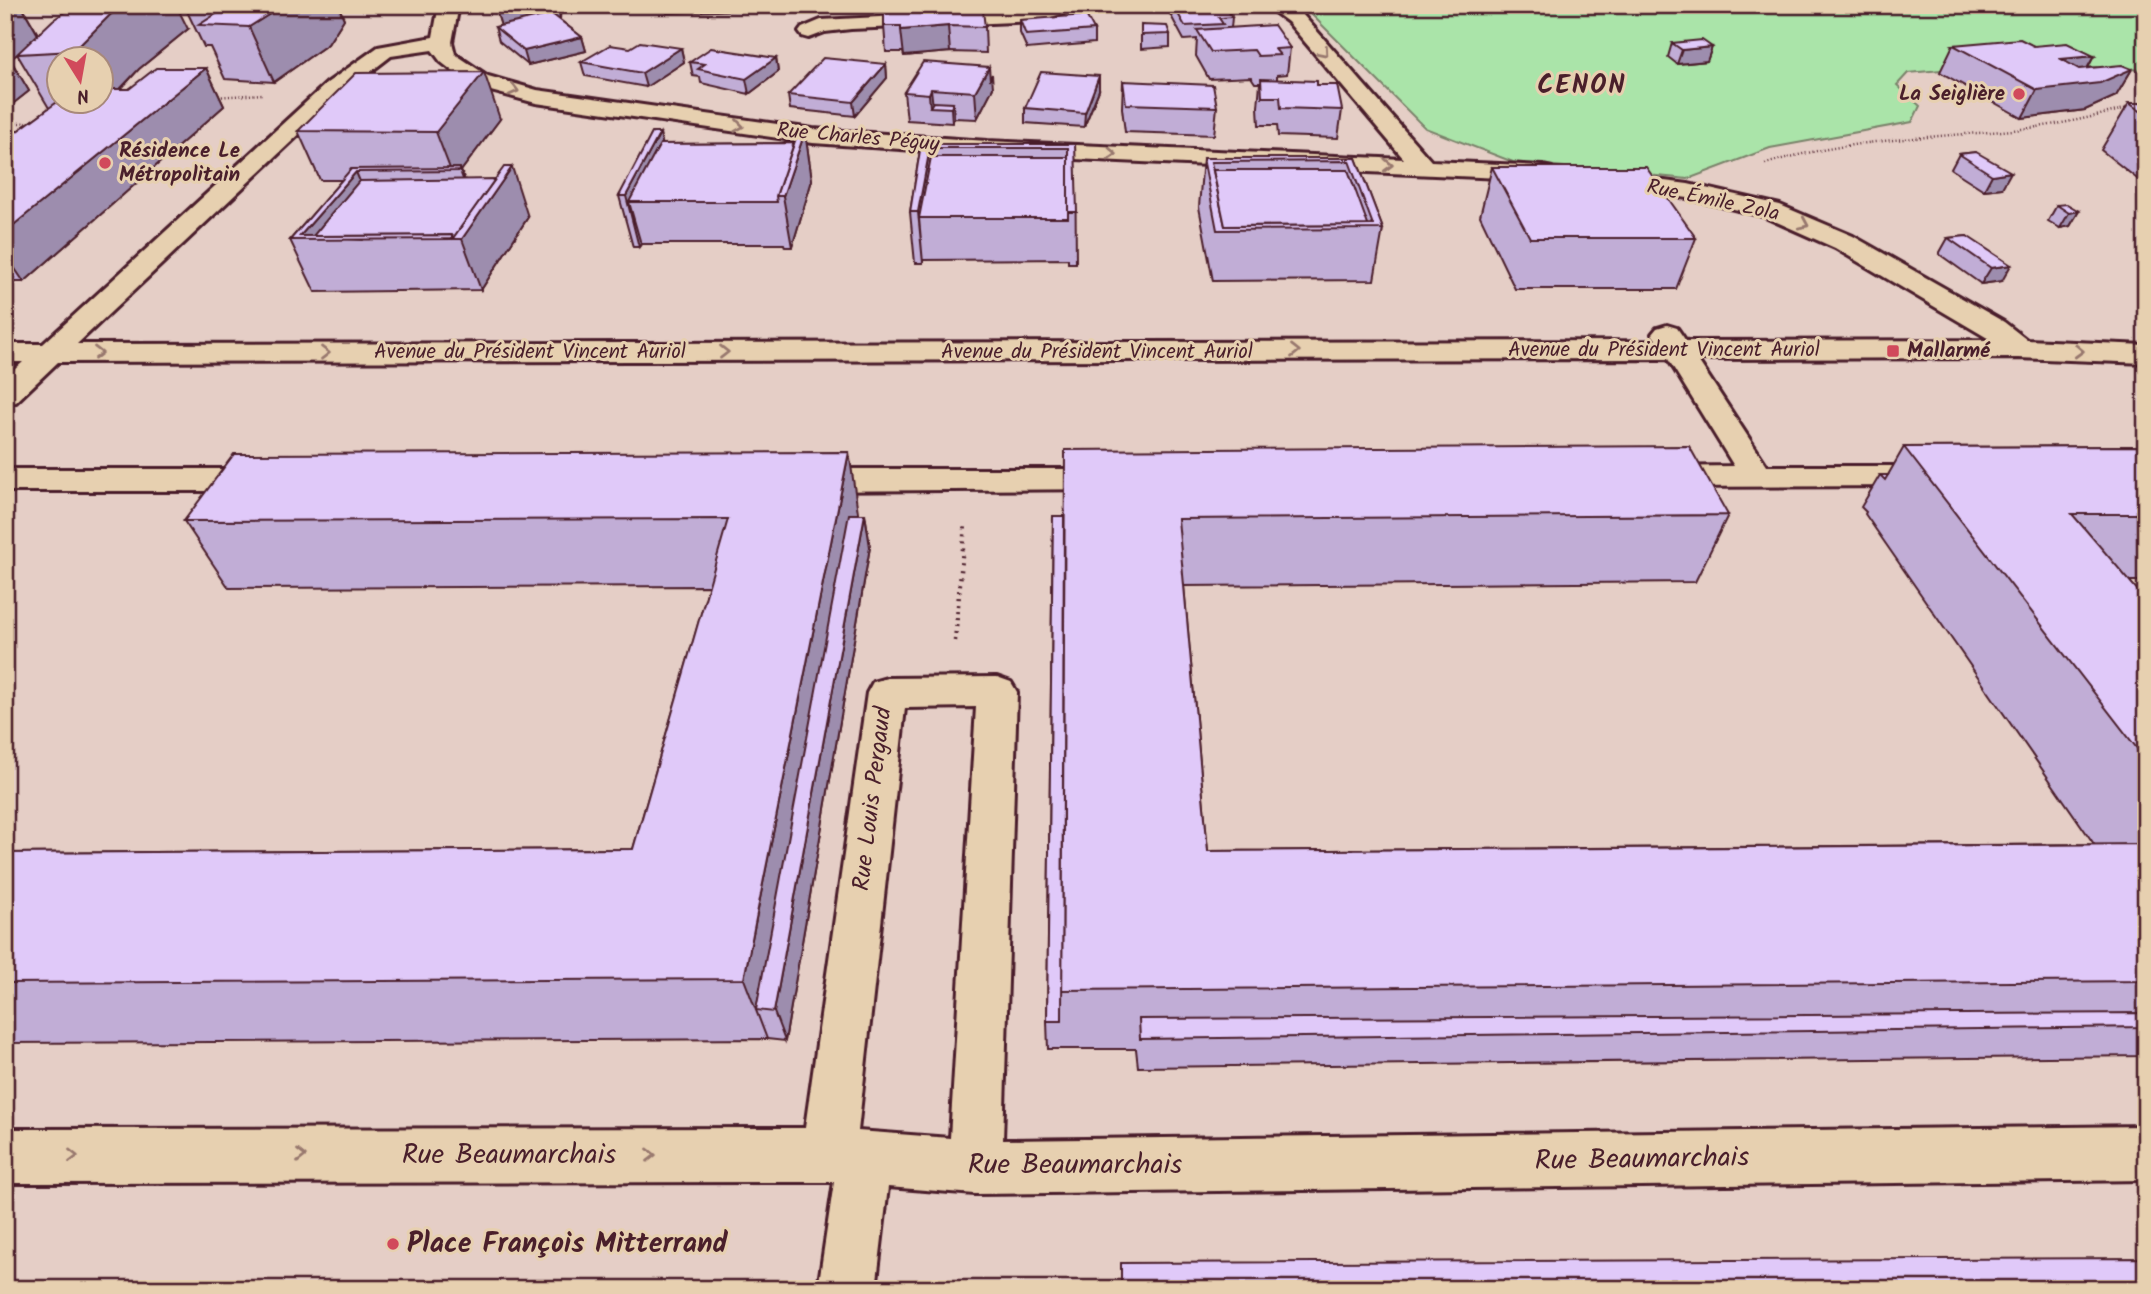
<svg xmlns="http://www.w3.org/2000/svg" width="2151" height="1294" font-family="Kalam,sans-serif">
<rect width="100%" height="100%" fill="#e5cec6"/>
<filter id="ink" filterUnits="userSpaceOnUse"><feTurbulence type="fractalNoise" baseFrequency=".0143" numOctaves="2"/><feDisplacementMap in="SourceGraphic" scale="14" xChannelSelector="R" yChannelSelector="G"/><feConvolveMatrix kernelMatrix="1 2 1 2 8 2 1 2 1" color-interpolation-filters="sRGB"/></filter>
<g filter="url(#ink)">
<path fill="#aae4a9" stroke="#7a826a" stroke-width="2" d="M1302,5H2146V70L2021,63L1908,73L1897,85L1920,106L1912,122L1770,148L1688,179L1513,162L1425,128Z"/>
<g fill="none" stroke-linecap="round" stroke-linejoin="round">
<g stroke="#4a1f2b" stroke-width="6">
<g id="minor">
<path d="M439,5H459L452,42L455,54L488,76L537,90L813,129L987,141L1404,159L1288,22L1265,5H1289L1302,14L1431,161L1543,166L1552,168L1555,173L1552,178L1543,180L987,155L813,143L536,103L472,86L441,62L432,50L391,56L343,93L77,344L1657,341L1652,334L1657,328L1667,325L1677,328L1686,341L1991,340L1835,248L1763,216L1688,198L1601,186L1598,181L1601,176L1610,174L1688,184L1780,205L1853,236L2004,322L2027,340L2146,345V363L2019,358L1697,359L1767,466H1932L1944,469L1949,476L1944,483L1932,486L1656,487L1644,484L1639,477L1644,470L1656,467L1734,466L1668,359L58,362L16,402L5,404V378L23,362H5V344H43L327,83L378,47L433,37Z"/>
<path d="M1049,5H1080L1077,9L1038,21L851,29L825,32L809,38L802,36L799,32L802,28L821,20L1036,9Z"/>
<path d="M5,469H266L278,473L283,480L278,487L266,491H5Z"/>
<path d="M802,469H1116L1128,472L1133,479L1128,486L1116,489L802,491L790,487L785,480L790,473Z"/>
<path d="M997,677L1011,682L1017,692L1003,1140L2146,1126V1180L975,1194L888,1187L876,1289H818L834,1182L5,1183V1129L805,1128L867,693L873,682L887,678ZM976,707L950,1138L858,1131L905,708Z"/>
</g>
</g>
<g stroke="#4a1f2b" stroke-width="2.5" stroke-dasharray="1 2.5" stroke-linecap="butt">
<path d="M215,97L263,94"/>
<path d="M5,124L34,122"/>
<path d="M1765,164C1846,139 1929,138 2013,130C2052,126 2090,118 2128,108"/>
</g>
<path stroke="#4a1f2b" stroke-width="4.5" stroke-dasharray="2 5" stroke-linecap="butt" d="M955,641L965,525"/>
<use href="#minor" fill="#e7d0b0" fill-rule="evenodd"/>
</g>
<g fill="#c1add6" stroke="#4a1f2b" stroke-width="2" fill-rule="evenodd">
<path d="M5,5H21L38,34L188,29L139,69L121,89H129L206,68L224,106L24,282H5V140L49,108L17,54L10,59L29,91L5,110ZM60,60H102V102H60Z"/>
<path d="M184,5H338L344,19L328,44L274,82L225,79L210,47H204Z"/>
<path d="M498,5H561L560,20L582,37L586,51L528,65L499,41L495,27L501,26L497,13Z"/>
<path d="M665,5H788V8L667,13Z"/>
<path d="M803,5H863L803,8Z"/>
<path d="M1170,5H1211L1213,8L1232,17L1231,28L1290,48L1287,74L1277,75V80L1317,85L1342,110L1338,138L1278,136L1277,125H1259L1258,107L1260,83H1255L1251,77L1209,79L1196,56L1197,39L1184,40L1170,14Z"/>
<path d="M884,12L985,27L986,53L950,52L904,56L903,52H886L884,26Z"/>
<path d="M1020,20L1094,30V43L1027,49L1020,33Z"/>
<path d="M1141,25L1170,34V47L1141,49Z"/>
<path d="M1672,43L1712,47L1707,61L1677,64L1668,57Z"/>
<path d="M1953,45L2034,46L2094,56L2088,68L2132,69L2116,96L2085,110L2022,118L1940,72Z"/>
<path d="M630,48H681L684,62L646,87L585,76L581,62Z"/>
<path d="M776,58L778,72L749,94L701,83L700,77L693,76L690,62Z"/>
<path d="M886,64L887,78L855,116L790,109L788,95Z"/>
<path d="M989,74L993,88L977,119L954,118L952,123L907,120L904,92Z"/>
<path d="M1123,81L1217,107L1214,135L1125,132L1122,108Z"/>
<path d="M1099,90L1084,127L1025,123V108Z"/>
<path d="M2129,103H2146V186L2101,150Z"/>
<path d="M500,119L461,171L465,180L528,217L481,290L315,292L290,240L342,180H320L298,131Z"/>
<path d="M805,132L812,180L792,247H785L784,244H641L639,247H633L619,196L662,144L794,143Z"/>
<path d="M921,144H1075L1076,263H1068V259L923,260V263H915L910,212Z"/>
<path d="M1976,152L2002,188L1984,190L1951,169L1959,154Z"/>
<path d="M1203,158H1356L1383,229L1374,280L1213,281L1199,207Z"/>
<path d="M1492,167L1696,238L1676,289H1515L1480,216Z"/>
<path d="M2057,205L2079,211L2070,226L2060,228L2048,221Z"/>
<path d="M1967,236L2002,281L1981,284L1939,254L1948,238Z"/>
<path d="M2146,446V581H2129L2146,600V1056L1138,1067L1136,1049H1048L1047,1021L1053,516L1728,515L1695,582L1184,586L1208,851L2094,844L1865,514L1866,512L1861,507L1880,475H1888L1904,447Z"/>
<path d="M865,514L870,547L785,1041L767,1039L5,1043V853L633,849L709,586L229,588L184,521Z"/>
</g>
<g fill="#9d8dae" stroke="#4a1f2b" stroke-width="2">
<path d="M5,5H21L41,40L10,59L29,91L5,110Z"/>
<path d="M124,5H176L188,29L139,69L104,106L102,101V60H79L74,51L110,15Z"/>
<path d="M284,5H338L344,19L328,44L274,82L249,27Z"/>
<path d="M556,5H561L559,21L501,26L497,13Z"/>
<path d="M948,26L950,52L904,56L901,30Z"/>
<path d="M582,37L586,51L528,65L524,51Z"/>
<path d="M1712,47L1707,61L1677,64L1682,50Z"/>
<path d="M681,48L684,62L646,87L642,73Z"/>
<path d="M2094,56L2079,83L2061,59Z"/>
<path d="M776,58L778,72L749,94L746,79Z"/>
<path d="M886,64L887,78L855,116L853,102Z"/>
<path d="M989,67L990,80L992,74L993,88L977,119L975,92Z"/>
<path d="M206,68L224,106L24,282L5,254V232Z"/>
<path d="M2132,69L2116,96L2085,110L2022,118L2037,90Z"/>
<path d="M484,72L500,119L461,171L478,216L512,167L528,217L481,290L462,239L477,217L460,171H451L436,132Z"/>
<path d="M1099,76V90L1084,127L1085,113Z"/>
<path d="M931,89L933,107H930L929,94Z"/>
<path d="M953,103L954,118L952,123L951,108Z"/>
<path d="M805,132L812,180L792,247L783,196Z"/>
<path d="M660,133L671,182L629,202L641,244L639,247L626,196Z"/>
<path d="M930,148L934,197L919,218L923,263L918,212Z"/>
<path d="M356,172L377,222L363,240L300,236Z"/>
<path d="M2011,172L2002,188L1984,190L1992,175Z"/>
<path d="M2079,211L2070,226L2060,228L2069,213Z"/>
<path d="M2011,265L2002,281L1981,284L1991,268Z"/>
<path d="M849,452L859,519L756,1010L767,1039L744,979Z"/>
<path d="M865,514L870,547L785,1041L774,1012Z"/>
</g>
<g fill="#e0c9f9" stroke="#4a1f2b" stroke-width="2" fill-rule="evenodd">
<path d="M75,5H124L110,15L74,51L17,54L53,20Z"/>
<path d="M230,5H284L249,27L199,25Z"/>
<path d="M498,5H556V7L497,13Z"/>
<path d="M1173,5H1211L1213,8H1226L1232,17L1219,18L1223,24L1185,26Z"/>
<path d="M983,11L985,27L948,26L901,30V26H884V12Z"/>
<path d="M552,14L582,37L524,51L495,27Z"/>
<path d="M1086,15L1094,30L1026,35L1020,20Z"/>
<path d="M1141,25L1167,26L1170,34L1141,35Z"/>
<path d="M1274,25L1290,48L1275,49L1280,55L1258,56L1254,50L1211,52L1197,30Z"/>
<path d="M2020,39L2034,46L2067,43L2094,56L2061,59L2079,69L2122,65L2132,69L2100,83L2037,90L1953,45Z"/>
<path d="M1702,40L1712,47L1682,50L1672,43Z"/>
<path d="M640,42L681,48L642,73L581,62L610,45L630,48Z"/>
<path d="M711,48L776,58L746,79L698,69L705,64L690,62Z"/>
<path d="M823,58L886,64L853,102L788,95Z"/>
<path d="M923,62L989,67L975,92L931,89L929,94L904,92Z"/>
<path d="M156,68H206L5,232V140L60,100V102H102V89H129Z"/>
<path d="M484,72L436,132L298,131L356,73Z"/>
<path d="M1041,72L1099,76L1085,113L1025,108Z"/>
<path d="M1261,79L1317,81V85H1337L1342,110L1281,108L1280,97H1262Z"/>
<path d="M1123,81L1213,85L1217,107L1126,104Z"/>
<path d="M933,102L953,103L951,108L930,107Z"/>
<path d="M2129,103H2146V115Z"/>
<path d="M798,132H805L783,196H776Z"/>
<path d="M652,133H660L626,196H619Z"/>
<path d="M794,143L776,196L777,202H629L660,144Z"/>
<path d="M921,144H1075L1077,212H1068V148H930L918,212H910Z"/>
<path d="M1976,152L2011,172L1992,175L1959,154Z"/>
<path d="M931,157H1068V218H919Z"/>
<path d="M1203,158H1356L1383,229L1217,230ZM1349,161L1373,225L1225,226L1211,162Z"/>
<path d="M504,167H512L462,239H452Z"/>
<path d="M1492,167H1646L1696,238H1530Z"/>
<path d="M460,168V171L356,172L300,236L452,235V239L290,240L351,169Z"/>
<path d="M1213,170H1348L1368,225L1225,226Z"/>
<path d="M495,179L453,238L452,235L313,236L359,181Z"/>
<path d="M2067,204L2079,211L2069,213L2057,205Z"/>
<path d="M1967,236L2011,265L1991,268L1948,238Z"/>
<path d="M1689,446L1728,515L1178,519L1208,851L2146,844V981L1062,990L1065,450Z"/>
<path d="M2146,446V514H2072L2146,600V760L1904,447Z"/>
<path d="M849,452L744,979L5,983V853L633,849L728,519L184,521L234,454Z"/>
<path d="M1880,475H1888L1885,480Z"/>
<path d="M849,514H865L774,1012L756,1010Z"/>
<path d="M1053,516H1064L1062,1021H1047Z"/>
<path d="M2146,1013V1027L1140,1039L1139,1019Z"/>
<path d="M2146,1258V1289H1121V1263Z"/>
</g>
<defs><path id="oneway-chevron" d="M-2-3.5L2.5 0L-2 3.5" fill="none" stroke-width="1.6" stroke-linecap="round" stroke-linejoin="round" transform="scale(1.75)"/></defs>
<g stroke="#98786e">
<use href="#oneway-chevron" transform="translate(1324 52) rotate(49)"/>
<use href="#oneway-chevron" transform="translate(514 90) rotate(15)"/>
<use href="#oneway-chevron" transform="translate(739 126) rotate(8)"/>
<use href="#oneway-chevron" transform="translate(1112 154) rotate(3)"/>
<use href="#oneway-chevron" transform="translate(1388 165) rotate(2)"/>
<use href="#oneway-chevron" transform="translate(1804 224) rotate(24)"/>
<use href="#oneway-chevron" transform="translate(1295 351)"/>
<use href="#oneway-chevron" transform="translate(2079 351) rotate(2)"/>
<use href="#oneway-chevron" transform="translate(724 352)"/>
<use href="#oneway-chevron" transform="translate(98 353)"/>
<use href="#oneway-chevron" transform="translate(325 353)"/>
<use href="#oneway-chevron" transform="translate(651 1155)"/>
<use href="#oneway-chevron" transform="translate(73 1156)"/>
<use href="#oneway-chevron" transform="translate(301 1156)"/>
</g>
</g>
<g fill="#d1495b" stroke="#e7d0b0" stroke-width="2.5">
<circle cx="2019" cy="94" r="7"/>
<circle cx="105" cy="163" r="7"/>
<rect x="1886" y="344" width="14" height="14" rx="3.5"/>
<circle cx="393" cy="1244" r="7"/>
</g>
<g text-anchor="middle" dominant-baseline="central" stroke-width="6" stroke-linejoin="round" paint-order="stroke">
<g font-size="21" font-weight="bold" fill="#4a1f2b" stroke="#e7d0b0" text-anchor="start">
<text x="2005" y="94" text-anchor="end">La Seiglière</text>
<text x="119" y="151">Résidence Le<tspan x="119" dy="24">Métropolitain</tspan></text>
<text x="1907" y="351">Mallarmé</text>
</g>
<g font-size="21" fill="#4a1f2b" stroke="#e7d0b0">
<text transform="translate(858 138) rotate(5)">Rue Charles Péguy</text>
<text transform="translate(1713 201) rotate(12)">Rue Émile Zola</text>
<text x="1664" y="350">Avenue du Président Vincent Auriol</text>
<text x="530" y="352">Avenue du Président Vincent Auriol</text>
<text x="1097" y="352">Avenue du Président Vincent Auriol</text>
</g>
<g font-size="24" fill="#4a1f2b" stroke="#e7d0b0">
<text transform="translate(873 799) rotate(-83)">Rue Louis Pergaud</text>
</g>
<g font-size="26" font-weight="bold" letter-spacing="2" fill="#4a1f2b" stroke="#e7d0b0">
<text x="1582" y="86">CENON</text>
</g>
<g font-size="28" fill="#4a1f2b" stroke="#e7d0b0">
<text x="509" y="1155">Rue Beaumarchais</text>
<text transform="translate(1642 1160) rotate(-1)">Rue Beaumarchais</text>
<text x="1075" y="1165">Rue Beaumarchais</text>
</g>
<g font-size="28" font-weight="bold" fill="#4a1f2b" stroke="#e7d0b0" text-anchor="start">
<text x="407" y="1244">Place François Mitterrand</text>
</g>
</g>
<rect width="2151" height="1294" fill="none" stroke="#e7d0b0" stroke-width="28"/>
<rect x="14" y="14" width="2123" height="1266" fill="none" stroke="#4a1f2b" stroke-width="2.5" filter="url(#ink)"/>
<g transform="translate(80 80) rotate(169)"><circle r="33" fill="#e7d0b0" stroke="#a8897b" stroke-width="2"/>
<path d="M0-5L12 26L0 18L-12 26Z" fill="#d1495b"/>
<text y="-10" font-size="19" font-weight="bold" text-anchor="middle" fill="#4a1f2b">N</text>
</g>
</svg>
